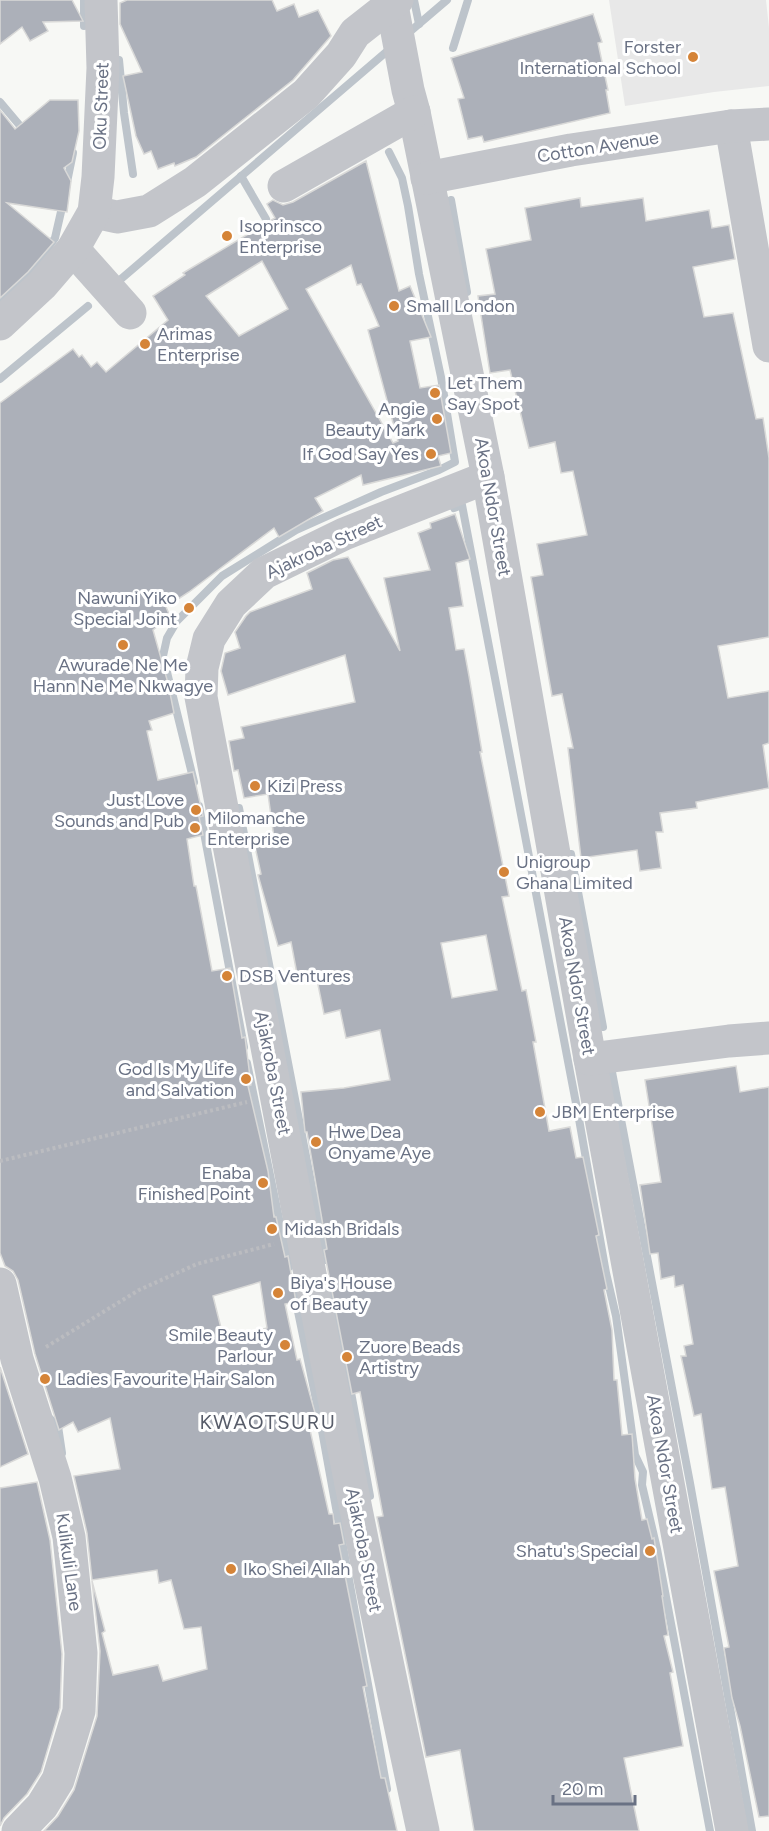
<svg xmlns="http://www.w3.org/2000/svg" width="769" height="1831" font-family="Figtree,sans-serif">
<rect width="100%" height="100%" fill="#f7f8f5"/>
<path fill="#e8e8e8" d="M609,0H766L769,28V86L714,92L625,106Z"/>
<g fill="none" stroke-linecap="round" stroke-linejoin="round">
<g stroke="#bdc4cb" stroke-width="8">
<path d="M414,0L419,24"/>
<path d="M84,26V0"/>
<path d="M406,35L447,0"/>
<path d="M453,48L468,0"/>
<path d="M119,60L124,113L133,174"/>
<path d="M0,102L27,134"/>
<path d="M241,176L266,219"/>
<path d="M66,187L73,153"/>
<path d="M451,200L467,292"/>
<path d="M121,279L392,47"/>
<path d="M0,300L39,261L55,238L63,203"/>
<path d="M0,379L88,306"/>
<path d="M454,508L462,505L579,1119L606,1273L616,1316L635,1455L643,1472L642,1485L657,1549L710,1831"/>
<path d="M194,782L163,656L167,638L177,621L222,576L296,530L381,492L439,470L455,462L441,377L419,274L408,206L402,178L389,152"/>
<path d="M199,806L244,1047"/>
<path d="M239,808L326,1260"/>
<path d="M571,854L603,1027"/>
<path d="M247,1063L289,1267"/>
<path d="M612,1072L690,1483L752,1831"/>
<path d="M294,1292L319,1414L387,1789"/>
<path d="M333,1294L370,1496"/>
<path d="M48,1417L58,1426L62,1453"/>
</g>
</g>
<g fill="#acb0b9" stroke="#d9d9d8" stroke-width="1.5" fill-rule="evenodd">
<path d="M0,0H72L83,21L43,22L48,31L30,41L22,27L0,44Z"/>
<path d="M127,0H272L277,11L294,4L299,17L318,10L331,36L293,80L196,157L175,166L174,163L158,169L151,151L144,154L136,136L123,76L142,72L120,24V3Z"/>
<path d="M593,14L602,42L598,43L608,90H606L610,113L484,142L482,136L468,139L458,99L464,98L451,58Z"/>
<path d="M50,100H78L79,131L72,162L64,168L71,181L67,212L7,203L54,242L28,272L0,298V110L15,129Z"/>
<path d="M366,161L399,291L410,286L431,337L410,341L420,388L439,385L451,453L438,456L441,466L363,485L361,475L315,498L323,511L279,537L274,528L189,592L166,607L170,616L153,630L168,683L174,713L149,721L152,730L147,731L158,780L193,772L203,816L199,817L203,835L187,839L194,886H196L212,971L230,968L242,1038L245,1037L251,1085L248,1086L268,1171L274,1217H276L285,1257L288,1256L296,1302L285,1304L297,1360L300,1359L317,1420L308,1421L329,1514H333L334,1524L340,1523L344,1544L339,1545L367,1686L363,1687L381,1778H385L397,1831H44L58,1816L74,1790L97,1716L100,1651L92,1581L105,1631L102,1633L113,1675L158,1665L163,1681L207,1669L201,1627L184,1629L171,1580L159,1583L157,1570L92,1580L87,1533L74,1476L120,1469L110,1418L78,1432L73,1422L59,1430L35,1354L18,1280L13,1271L5,1266L0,1253V403L73,349L79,357L82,355L91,367L97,362L106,372L168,320L153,296L185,275L183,273L275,218L267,204L273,200L283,205L293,202ZM262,261L288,309L239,336L206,296ZM351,265L357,285L361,284L379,326L368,330L398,441L393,443L306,289ZM260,1282L267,1328L224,1340L213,1296Z"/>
<path d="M580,198L581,207L643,198L646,221L709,210L712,228L729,225L735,259L693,267L704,317L733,313L756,419L763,418L769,458V637L718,646L728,698L769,691V743L763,745L769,788L696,802L697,808L660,813L663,832H656L661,868L640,871L637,850L581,858L568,748H573L562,694L552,696L531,577L543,575L537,544L587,535L573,471L561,473L555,442L529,448L510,370L490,373L478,296L495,294L486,249L531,240L525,208Z"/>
<path d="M455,514L470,559L456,563L463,606L449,608L456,650L464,649L469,676L482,752H480L509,896L502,897L505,911L522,991L526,990L536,1042H533L549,1131L570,1127L576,1158L583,1157L599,1235L596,1236L607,1289L604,1290L612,1330L614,1380H617L622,1435L632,1434L635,1479L642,1520L647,1519L652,1539L654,1538L663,1596H662L668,1635L664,1636L673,1672L670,1673L683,1746L624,1758L639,1831H474L460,1750L426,1757L377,1517L383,1516L360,1392L352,1394L324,1250L327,1249L307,1132H305L301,1092L344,1088L390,1080L380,1030L346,1038L340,1010L324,1014L315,970L297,974L291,942L278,946L258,875L261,874L254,842L274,838L268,794L244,798L238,770L234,771L229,741L244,738L241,727L355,702L345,655L228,695L221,671L225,653L240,648L235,632L246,616L250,612L312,589L307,573L333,560L348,557L400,651L384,578L430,570L418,533L431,528L430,523ZM486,935L497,990L452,998L441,943Z"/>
<path d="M736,1066L740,1092L769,1087V1816L759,1817L740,1726L732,1698L724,1648L729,1647L714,1571L738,1566L725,1487L712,1489L701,1414L694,1416L681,1356H686L684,1346L693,1344L683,1285L675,1287L674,1276L661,1279L658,1253L650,1254L640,1185L661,1182L645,1080Z"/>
<path d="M0,1367L28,1454L0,1467Z"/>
<path d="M37,1482L50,1540L62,1654L60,1708L41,1772L27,1794L4,1818L0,1826V1488Z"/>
</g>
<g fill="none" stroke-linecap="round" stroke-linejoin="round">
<g stroke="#bbbcc0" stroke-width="4" stroke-dasharray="3 3" stroke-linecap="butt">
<path d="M0,1161L247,1102"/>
<path d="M46,1347L139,1290L197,1264L274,1244"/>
</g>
<g stroke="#c3c5ca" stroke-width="33">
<path d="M391,0L408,90L414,112L488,477L590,1059L732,1831"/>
<path d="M731,126L769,346"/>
<path d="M427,178L571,150L731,126L769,124"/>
<path d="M284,186L414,112"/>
<path d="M94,212L117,217L149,211L195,182L306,94L341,55L355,33L397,0"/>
<path d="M73,249L130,313"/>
<path d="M0,324L42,285L73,249L94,212L98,177L103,68L101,0"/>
<path d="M590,1059L729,1041L769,1038"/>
<path d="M0,1284L17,1359L55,1478L69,1537L81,1653L79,1711L58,1780L42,1806L18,1831"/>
<path d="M423,1831C341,1455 273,1075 201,697L202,668L209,639L231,604L264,573L344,534L488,477"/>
</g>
</g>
<g fill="#d58438" stroke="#fff" stroke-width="2">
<circle cx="693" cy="57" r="6"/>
<circle cx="227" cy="236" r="6"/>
<circle cx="394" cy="306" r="6"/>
<circle cx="145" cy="344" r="6"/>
<circle cx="435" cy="393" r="6"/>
<circle cx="437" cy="419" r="6"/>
<circle cx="431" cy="454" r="6"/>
<circle cx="189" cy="608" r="6"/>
<circle cx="123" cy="645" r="6"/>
<circle cx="255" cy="786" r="6"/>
<circle cx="196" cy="810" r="6"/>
<circle cx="195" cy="828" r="6"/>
<circle cx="504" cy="872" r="6"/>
<circle cx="227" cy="976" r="6"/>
<circle cx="246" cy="1079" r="6"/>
<circle cx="540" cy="1112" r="6"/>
<circle cx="316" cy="1142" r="6"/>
<circle cx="263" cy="1183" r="6"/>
<circle cx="272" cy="1229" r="6"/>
<circle cx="278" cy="1293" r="6"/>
<circle cx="285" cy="1345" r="6"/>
<circle cx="347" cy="1357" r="6"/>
<circle cx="45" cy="1379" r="6"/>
<circle cx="650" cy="1551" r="6"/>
<circle cx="231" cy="1569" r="6"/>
</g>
<g text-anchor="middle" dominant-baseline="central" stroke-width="6" stroke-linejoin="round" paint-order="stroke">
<g font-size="18" fill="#697184" stroke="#fff" text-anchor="start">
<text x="681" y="47" text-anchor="end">Forster<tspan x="681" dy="21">International School</tspan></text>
<text x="239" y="226">Isoprinsco<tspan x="239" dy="21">Enterprise</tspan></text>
<text x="406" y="306">Small London</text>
<text x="157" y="334">Arimas<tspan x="157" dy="21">Enterprise</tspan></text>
<text x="447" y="383">Let Them<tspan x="447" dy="21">Say Spot</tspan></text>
<text x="425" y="409" text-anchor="end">Angie<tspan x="425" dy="21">Beauty Mark</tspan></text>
<text x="419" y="454" text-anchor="end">If God Say Yes</text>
<text x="177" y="598" text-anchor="end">Nawuni Yiko<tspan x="177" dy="21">Special Joint</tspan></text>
<text x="123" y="665" text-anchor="middle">Awurade Ne Me<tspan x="123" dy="21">Hann Ne Me Nkwagye</tspan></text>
<text x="267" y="786">Kizi Press</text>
<text x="184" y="800" text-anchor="end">Just Love<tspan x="184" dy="21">Sounds and Pub</tspan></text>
<text x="207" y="818">Milomanche<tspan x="207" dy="21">Enterprise</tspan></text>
<text x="516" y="862">Unigroup<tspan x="516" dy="21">Ghana Limited</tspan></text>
<text x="239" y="976">DSB Ventures</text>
<text x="234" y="1069" text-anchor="end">God Is My Life<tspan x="234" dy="21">and Salvation</tspan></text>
<text x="552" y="1112">JBM Enterprise</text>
<text x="328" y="1132">Hwe Dea<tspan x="328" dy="21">Onyame Aye</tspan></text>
<text x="251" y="1173" text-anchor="end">Enaba<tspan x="251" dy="21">Finished Point</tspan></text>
<text x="284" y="1229">Midash Bridals</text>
<text x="290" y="1283">Biya's House<tspan x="290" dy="21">of Beauty</tspan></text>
<text x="273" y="1335" text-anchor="end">Smile Beauty<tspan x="273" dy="21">Parlour</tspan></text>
<text x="359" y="1347">Zuore Beads<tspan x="359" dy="21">Artistry</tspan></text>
<text x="57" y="1379">Ladies Favourite Hair Salon</text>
<text x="638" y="1551" text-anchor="end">Shatu's Special</text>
<text x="243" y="1569">Iko Shei Allah</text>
</g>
<g font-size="18" fill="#697184" stroke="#fff">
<text transform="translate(101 106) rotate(-88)">Oku Street</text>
<text transform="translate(598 147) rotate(-9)">Cotton Avenue</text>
<text transform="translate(493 507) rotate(80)">Akoa Ndor Street</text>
<text transform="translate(324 547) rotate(-25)">Ajakroba Street</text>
<text transform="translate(577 986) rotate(80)">Akoa Ndor Street</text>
<text transform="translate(273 1073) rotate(79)">Ajakroba Street</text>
<text transform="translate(665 1464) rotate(80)">Akoa Ndor Street</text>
<text transform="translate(364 1550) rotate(79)">Ajakroba Street</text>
<text transform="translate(69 1562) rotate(82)">Kulikuli Lane</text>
</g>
<g font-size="20" letter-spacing="1.5" fill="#575c69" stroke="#fff">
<text x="268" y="1422">KWAOTSURU</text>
</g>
</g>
<path d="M553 1795v9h82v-9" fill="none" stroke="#697184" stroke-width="3"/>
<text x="562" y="1795" font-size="18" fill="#697184" stroke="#ffffff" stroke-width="4.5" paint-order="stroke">20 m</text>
</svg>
